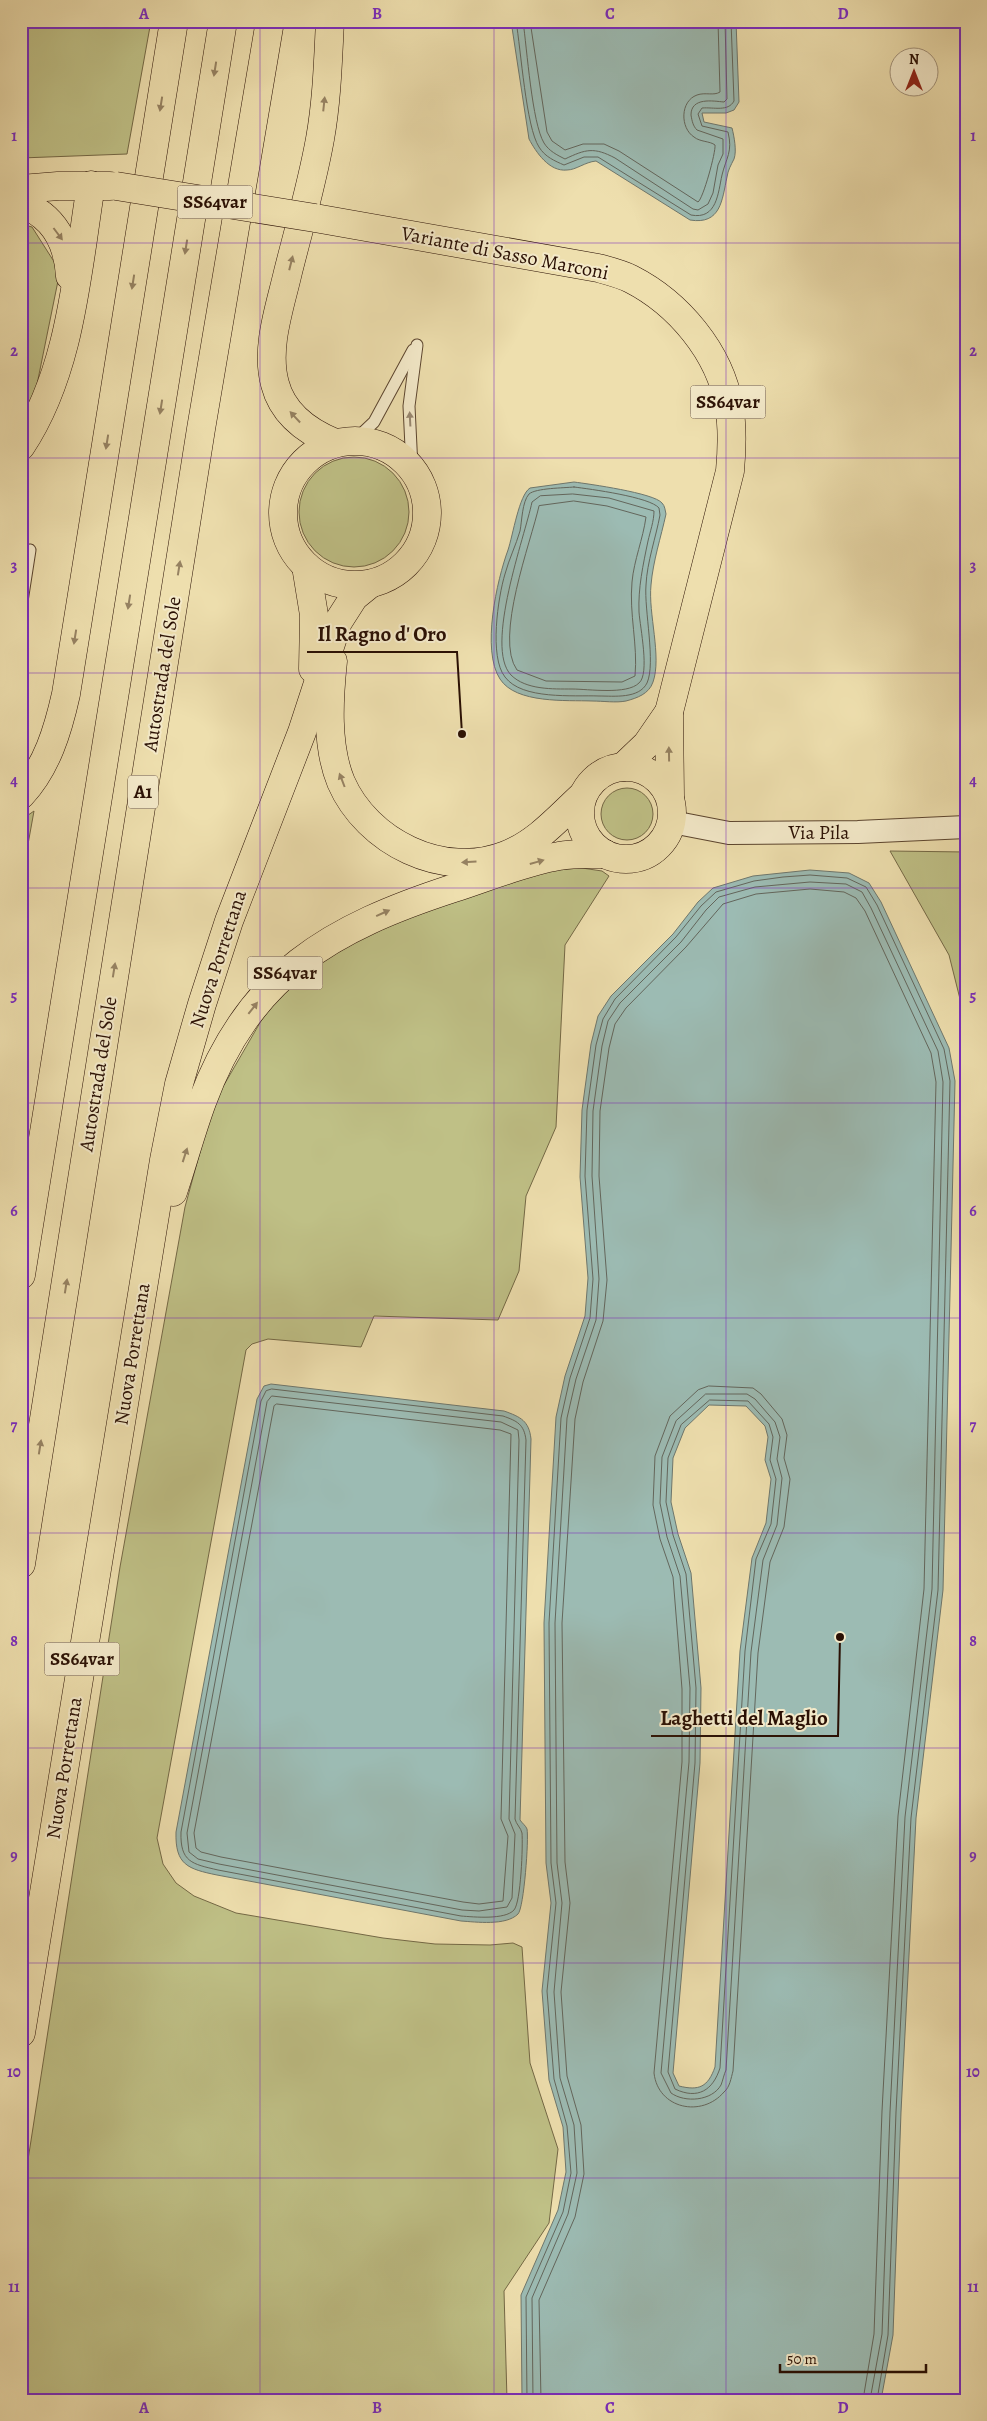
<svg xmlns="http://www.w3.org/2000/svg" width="987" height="2421" font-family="Alegreya,serif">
<rect width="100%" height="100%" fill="#eedfae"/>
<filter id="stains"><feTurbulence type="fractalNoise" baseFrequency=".004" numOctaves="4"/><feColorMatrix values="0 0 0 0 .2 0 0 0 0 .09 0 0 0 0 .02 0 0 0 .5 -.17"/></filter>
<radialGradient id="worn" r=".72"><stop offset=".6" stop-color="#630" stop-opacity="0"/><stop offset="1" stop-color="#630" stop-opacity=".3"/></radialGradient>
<g fill="#bfc086" stroke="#746845">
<path d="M21,21H151L127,154L21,158Z"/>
<path d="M21,224L32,227L60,271L33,404L21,418Z"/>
<circle cx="354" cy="512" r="55"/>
<circle cx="627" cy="814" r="26"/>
<path d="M34,811L21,883V820Z"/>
<path d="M890,851L966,852V1023L949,955Z"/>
<path d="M582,868L602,871L609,876L565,945L556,1127L526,1196L519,1271L498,1320L374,1316L361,1347L268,1339L252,1344L246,1350L157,1838L163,1864L176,1883L194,1896L236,1913L383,1938L435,1944L490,1945L513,1943L522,1947L530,2063L558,2149L549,2223L504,2291L507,2400H21V2205L120,1567L185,1207L213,1104L261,1021L279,997L320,961L394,920L550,870Z"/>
</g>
<g fill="#9cbbb3" stroke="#6e776d" fill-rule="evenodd">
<path d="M511,21H736L739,102L734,110L726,113H702L704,122L732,128C734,136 737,151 734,159C731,165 728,170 727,177C722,200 721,225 690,220L596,161C585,162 576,170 567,170C549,172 536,152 529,139Z"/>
<path d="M574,482C589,484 654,493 662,503C665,506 665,510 666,514C661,537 653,561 651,585C648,613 662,657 653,682C649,694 637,698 626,701C616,703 603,701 592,701C567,700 516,704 500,679C481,650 497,580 508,550C513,535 519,495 530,488Z"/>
<path d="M810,870L849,873L869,883L881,902L949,1048L955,1081L943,1590L916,1818L901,2112L893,2335L881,2400H522L521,2295L558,2210L566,2172L563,2127L549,2080L542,1991L551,1903L546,1863L544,1623L556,1417L565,1376L585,1316L588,1278L580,1177L582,1110L591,1044L598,1016L611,996L673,934L698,902L713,888L753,876ZM709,1405L746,1406L765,1426L768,1437L765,1460L771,1479L766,1523L752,1558L740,1651L715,2067C708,2087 699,2091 679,2086L673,2073L700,1763L701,1688L691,1573L678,1534L671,1502L673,1458L685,1428Z"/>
<path d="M271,1384L504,1411C521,1417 529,1421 531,1439L520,1820C522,1823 526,1826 527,1829C529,1838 524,1908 518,1914C506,1926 476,1922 461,1921L217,1875C188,1869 175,1865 176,1832L257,1399L264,1386Z"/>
</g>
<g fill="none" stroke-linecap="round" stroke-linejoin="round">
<g stroke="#63665c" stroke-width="1">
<path d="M516,21C521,50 526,127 539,147C545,157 555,161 564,165L584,157H598L691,215C717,220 718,193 722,175C726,158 733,152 728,132L702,126L698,114L702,108C714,107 728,112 734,101L731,21"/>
<path d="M523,21C527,49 532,123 544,143C549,151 557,155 565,159C586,149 594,147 615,158L693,209L698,210L708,204L713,193L718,165L723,154V139L697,130C693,126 692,121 691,115C691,97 713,101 724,102L727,99L725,21"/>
<path d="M530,21L547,132L552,141L565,150L583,144H604L619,151L698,202C703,199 716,152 715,145C710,141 700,142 694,137C680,128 680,101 697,95C705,92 714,96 720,92L718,21"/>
<path d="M574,487C590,489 650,497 659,508L660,515C656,537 647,562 646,585C644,610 656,663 647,683C639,699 614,696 599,696C573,695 522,700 505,677C489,657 498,597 505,574C509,559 516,545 520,531C522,521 522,502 529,494C536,488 564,488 574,487Z"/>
<path d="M573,494L609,498L654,511C654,521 650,532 648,541C643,565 638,588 639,612C640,627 650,674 639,683C627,695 588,689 572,689C553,689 526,690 511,675C484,647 525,536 532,502L540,496Z"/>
<path d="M574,501L607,506L646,517C643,539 634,560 632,582C629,614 638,645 635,676L622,682L546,681L517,670C494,638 531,542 539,506Z"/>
<path d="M709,1386L753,1388L761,1394L782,1419L787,1435L784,1458L790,1479L784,1527L770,1562L758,1653L733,2071C731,2078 730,2087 724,2092C702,2118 658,2109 654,2073L682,1762V1689L673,1577L660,1539L653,1505L655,1456L670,1416L698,1390Z"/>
<path d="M272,1389L503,1416C517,1421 524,1424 526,1440L515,1819C516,1824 521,1828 522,1833C523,1845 521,1902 514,1910C505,1920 474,1917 461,1916L218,1870C192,1864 180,1862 181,1832L261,1401L266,1391Z"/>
<path d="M706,1394H747L755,1399L775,1422L780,1437L777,1459L782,1478L777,1525L763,1560L751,1652L726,2070C724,2074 723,2080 721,2085C712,2101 685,2103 671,2093L661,2073L689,1762L690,1688L680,1576L667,1537L660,1503L662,1457L676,1421Z"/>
<path d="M272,1396L501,1422L518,1430L519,1440L509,1819L515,1834L512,1898L507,1907L479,1911L462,1910L219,1864L198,1859L189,1852L187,1833L267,1402Z"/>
<path d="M710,1400L748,1401L769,1424L773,1437L770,1460L776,1479L771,1524L756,1559L745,1651L720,2068C713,2090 698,2100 675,2089L668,2072L695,1763L696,1688L686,1574L673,1535L666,1502L668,1458L681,1425Z"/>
<path d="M277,1404L500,1430L511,1434L501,1819L508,1836L503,1901L479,1904L463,1902L221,1857L201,1852L196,1848L194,1833L274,1406Z"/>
<path d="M527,2400L526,2297L563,2212L571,2173L567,2126L554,2079L547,1991L556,1903L551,1863L549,1623L561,1418L570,1378L590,1318L593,1279L585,1176L587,1110L596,1045L603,1019L615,999L676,937L701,906L716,892L754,881L783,877L810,875L847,878L866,887L877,905L944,1049L950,1081L938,1590L911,1818L896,2112L888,2335L877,2400"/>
<path d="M533,2400L532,2298L568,2214L577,2173L574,2125L560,2078L554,1992L562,1903L557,1863L555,1623L567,1418L576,1379L596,1320L599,1279L592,1176L593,1111L602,1046L608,1021L620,1003L681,942L706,910L719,897L755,887L810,882L846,884L862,892L871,908L938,1051L943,1082L932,1589L905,1817L890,2112L882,2334L870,2400"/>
<path d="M541,2400L539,2300L575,2217L584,2174L581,2125L567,2076L561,1992L570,1903L565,1862L562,1623L575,1419L583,1382L603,1321L607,1280L599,1176L600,1111L609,1048L615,1024L626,1008L686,947L723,904L756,894L810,889L844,892L856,898L865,911L931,1053L936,1082L924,1589L898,1816L882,2111L874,2334L863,2400"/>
</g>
<g stroke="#5b442e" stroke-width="13">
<g id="service">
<path d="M355,440L374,422L413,350"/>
<path d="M412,468L409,406L417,345"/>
<path d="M21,608L30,550"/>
</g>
</g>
<g stroke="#5b442e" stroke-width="24">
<path id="minor" d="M672,822L729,833L858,832L966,827"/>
</g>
<g stroke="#2a1004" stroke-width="29">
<g id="trunk">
<path d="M21,189L58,186H110"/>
<path d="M21,204C54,215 68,244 70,276"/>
<path d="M315,218L598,268C609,271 621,274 631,279C678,303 720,352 729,406C733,428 732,449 730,471L669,712L670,796"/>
<circle cx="355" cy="513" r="72"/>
<path d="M21,446C71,371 77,272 91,185"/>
<path d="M306,566L314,615L313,669"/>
<path d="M333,661C329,699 326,746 341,782C367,842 443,880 506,855C537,843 559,817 583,795"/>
<circle cx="626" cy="813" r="46"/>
<path d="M623,767L647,744L669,712"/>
<path d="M173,1192C183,1162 191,1132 202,1102C249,974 331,928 454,888C488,877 524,862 559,856C574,853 590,854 605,854"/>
<path d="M21,2033L164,1160L179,1084L202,1004L229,921L302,732L338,622L354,597L370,584"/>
</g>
</g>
<g stroke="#2a1004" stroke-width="29">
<g id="motorway">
<path d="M330,21C328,60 327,100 320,139C312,184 299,228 288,272C280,307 265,348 275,384C283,415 308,432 335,443"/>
<path d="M21,795C47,767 58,730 66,694L174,21"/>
<path d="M21,1275L223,21"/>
<path d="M21,1564L201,429L270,21"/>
</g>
</g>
<use href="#service" stroke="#f4eaca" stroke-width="11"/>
<use href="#minor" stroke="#f4eaca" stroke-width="22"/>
<use href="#trunk" stroke="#eedfae" stroke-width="28"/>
<use href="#motorway" stroke="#eedfae" stroke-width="28"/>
<g stroke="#2a1004" stroke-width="29" stroke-linecap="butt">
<path id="trunk-bridge" d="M116,186L315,218"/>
</g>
<use href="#trunk-bridge" stroke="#eedfae" stroke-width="28"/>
</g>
<defs><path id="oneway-solid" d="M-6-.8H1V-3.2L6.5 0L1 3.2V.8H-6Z" transform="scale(1.25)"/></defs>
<g fill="#968262">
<use href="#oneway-solid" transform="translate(215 69) rotate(99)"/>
<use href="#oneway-solid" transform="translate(161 104) rotate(99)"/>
<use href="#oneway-solid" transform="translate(324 104) rotate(-84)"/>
<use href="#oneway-solid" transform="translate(58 234) rotate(53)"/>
<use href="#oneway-solid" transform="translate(186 247) rotate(99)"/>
<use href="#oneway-solid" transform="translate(291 263) rotate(-76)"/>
<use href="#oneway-solid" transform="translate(133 282) rotate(99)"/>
<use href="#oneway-solid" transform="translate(161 407) rotate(99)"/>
<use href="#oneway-solid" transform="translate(295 417) rotate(-133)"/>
<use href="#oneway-solid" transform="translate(107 442) rotate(99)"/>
<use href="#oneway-solid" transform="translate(179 568) rotate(-81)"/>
<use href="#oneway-solid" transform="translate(129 602) rotate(99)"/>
<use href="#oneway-solid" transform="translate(75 637) rotate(99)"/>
<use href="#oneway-solid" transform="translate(669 754) rotate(-91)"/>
<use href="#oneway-solid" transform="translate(342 780) rotate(-111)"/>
<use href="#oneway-solid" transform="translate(469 862) rotate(177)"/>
<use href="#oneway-solid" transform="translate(537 862) rotate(-16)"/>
<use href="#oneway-solid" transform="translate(383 913) rotate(-24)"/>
<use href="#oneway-solid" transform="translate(114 970) rotate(-81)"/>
<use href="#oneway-solid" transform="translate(253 1008) rotate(-52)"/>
<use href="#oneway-solid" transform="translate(185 1155) rotate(-72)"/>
<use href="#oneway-solid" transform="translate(66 1286) rotate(-81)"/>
<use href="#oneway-solid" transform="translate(40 1447) rotate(-81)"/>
</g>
<use fill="#998871" href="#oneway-solid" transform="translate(410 419) rotate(-93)"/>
<path fill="none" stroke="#7b2cbf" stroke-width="1" stroke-opacity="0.55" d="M260,21V2400M494,21V2400M726,21V2400M21,243H966M21,458H966M21,673H966M21,888H966M21,1103H966M21,1318H966M21,1533H966M21,1748H966M21,1963H966M21,2178H966"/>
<g text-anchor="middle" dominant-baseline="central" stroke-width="4" stroke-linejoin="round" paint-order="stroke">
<g fill="#f4eaca" stroke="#67513f" stroke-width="1">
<rect x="177.5" y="185.5" width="75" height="33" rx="4"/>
<rect x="690.5" y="385.5" width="75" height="33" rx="4"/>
<rect x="128" y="775.5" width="30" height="33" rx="4"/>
<rect x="247.5" y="956.5" width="75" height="33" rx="4"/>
<rect x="44.5" y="1642.5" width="75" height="33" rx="4"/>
</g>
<g font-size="19" font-weight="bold" fill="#2a1004">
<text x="215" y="202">SS64var</text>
<text x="728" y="402">SS64var</text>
<text x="143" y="792">A1</text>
<text x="285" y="973">SS64var</text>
<text x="82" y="1659">SS64var</text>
</g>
<g font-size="20" fill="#2a1004" stroke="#f4eaca">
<text transform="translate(505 253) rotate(11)">Variante di Sasso Marconi</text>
<text transform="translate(162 674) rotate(-81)">Autostrada del Sole</text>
<text x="819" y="832">Via Pila</text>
<text transform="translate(218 959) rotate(-72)">Nuova Porrettana</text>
<text transform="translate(98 1074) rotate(-81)">Autostrada del Sole</text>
<text transform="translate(132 1354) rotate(-81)">Nuova Porrettana</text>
<text transform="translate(64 1768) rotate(-81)">Nuova Porrettana</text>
</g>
</g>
<path fill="none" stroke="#2a1004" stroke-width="2" d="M462 734L457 652H307M840 1637L838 1736H651"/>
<g fill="#2a1004" stroke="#f4eaca" stroke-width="2">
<circle cx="462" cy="734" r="5"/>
<circle cx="840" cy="1637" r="5"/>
</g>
<g font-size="21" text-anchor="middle" font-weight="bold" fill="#2a1004" stroke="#f4eaca" stroke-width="4" stroke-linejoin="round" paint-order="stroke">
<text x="382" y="641">Il Ragno d' Oro</text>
<text x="744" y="1725">Laghetti del Maglio</text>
</g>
<rect width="987" height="2421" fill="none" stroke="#eedfae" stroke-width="55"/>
<g transform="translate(914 72)"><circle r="24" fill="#f4eaca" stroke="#a3937b"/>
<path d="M0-4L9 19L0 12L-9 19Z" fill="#8f2418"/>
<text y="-8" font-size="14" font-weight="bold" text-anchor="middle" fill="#2a1004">N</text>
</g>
<path d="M780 2364v8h146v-8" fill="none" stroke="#2a1004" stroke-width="2.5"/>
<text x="787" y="2364" font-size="15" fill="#2a1004" stroke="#f4eaca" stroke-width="4" paint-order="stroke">50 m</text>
<rect x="28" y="28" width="932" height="2366" fill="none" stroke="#7b2cbf" stroke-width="2"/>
<g font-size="16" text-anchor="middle" font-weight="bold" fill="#7b2cbf">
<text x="144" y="19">A</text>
<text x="377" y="19">B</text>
<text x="610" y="19">C</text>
<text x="843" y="19">D</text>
<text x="14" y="141">1</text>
<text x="973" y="141">1</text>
<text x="14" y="356">2</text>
<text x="973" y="356">2</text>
<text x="14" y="571">3</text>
<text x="973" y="571">3</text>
<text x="14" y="786">4</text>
<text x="973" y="786">4</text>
<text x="14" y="1001">5</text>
<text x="973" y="1001">5</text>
<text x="14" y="1216">6</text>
<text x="973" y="1216">6</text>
<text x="14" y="1431">7</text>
<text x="973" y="1431">7</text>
<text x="14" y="1646">8</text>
<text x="973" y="1646">8</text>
<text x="14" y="1861">9</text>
<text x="973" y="1861">9</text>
<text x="14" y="2077">10</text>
<text x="973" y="2077">10</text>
<text x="14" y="2292">11</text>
<text x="973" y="2292">11</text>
<text x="144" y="2413">A</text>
<text x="377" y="2413">B</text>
<text x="610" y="2413">C</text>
<text x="843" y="2413">D</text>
</g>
<rect width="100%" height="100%" filter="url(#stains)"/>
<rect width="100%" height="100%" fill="url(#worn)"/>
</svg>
